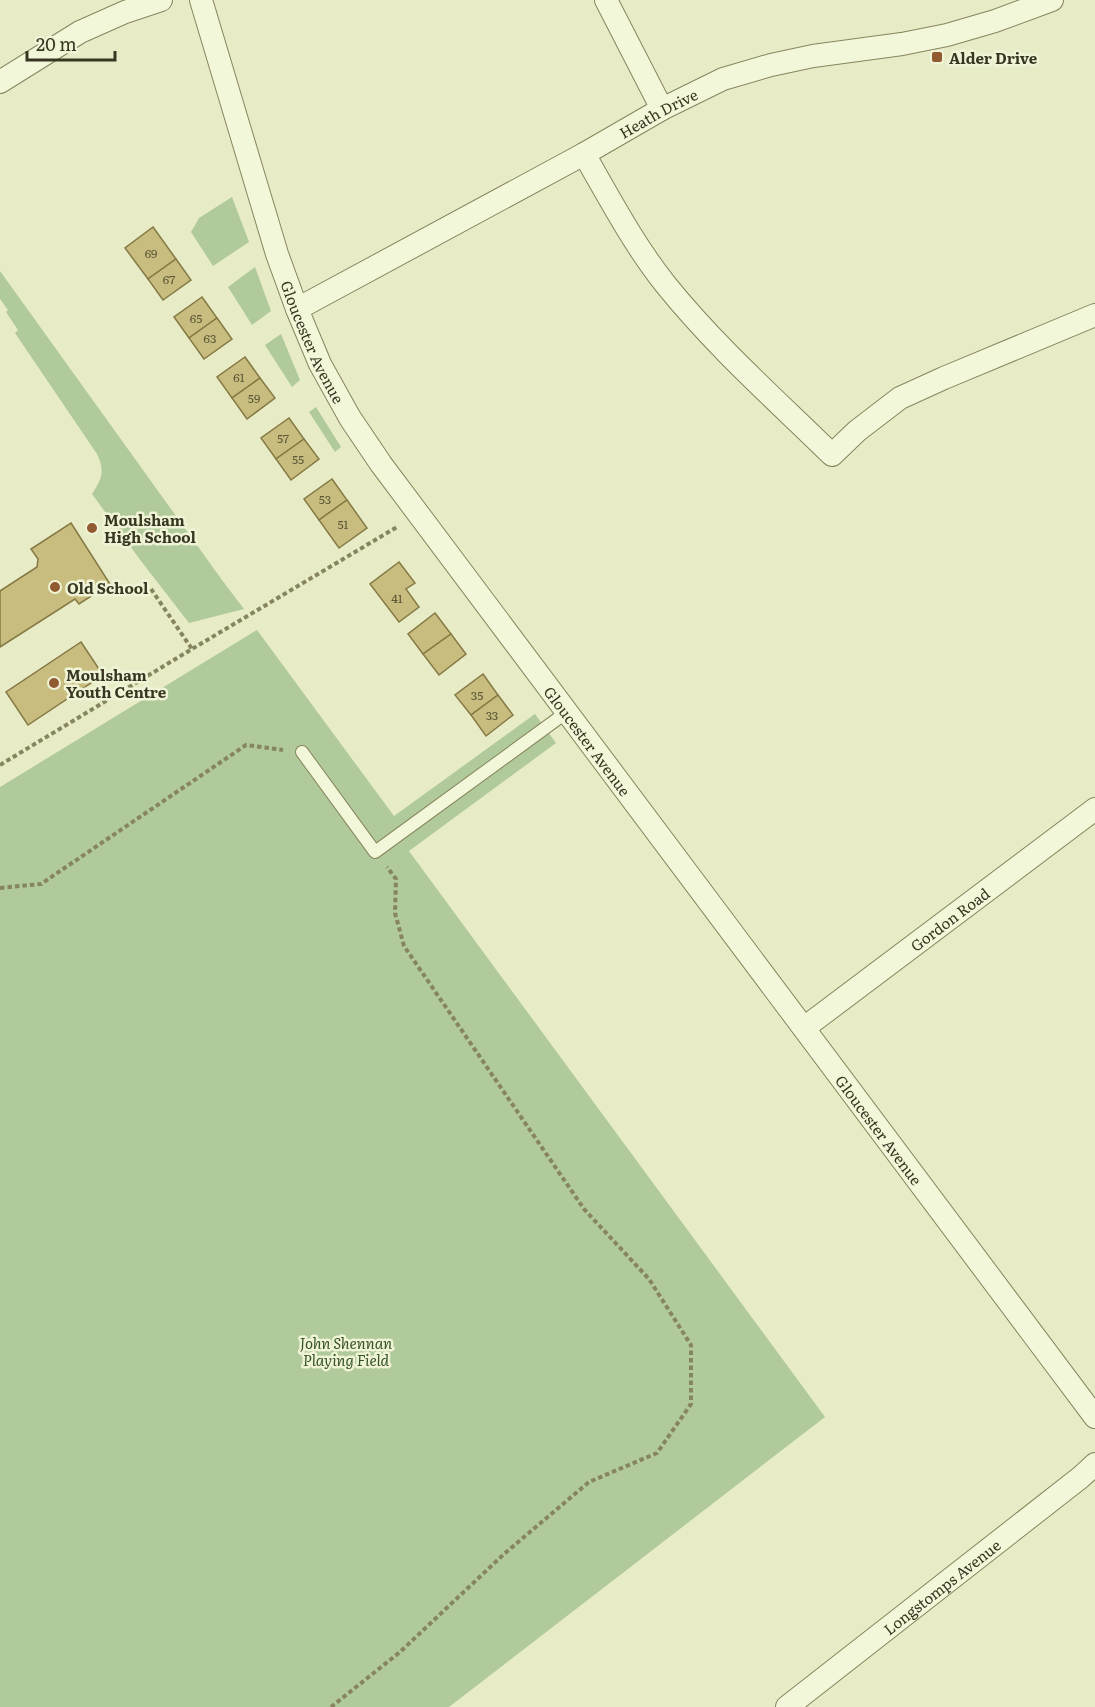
<svg xmlns="http://www.w3.org/2000/svg" width="1095" height="1707" font-family="Literata,serif">
<rect width="100%" height="100%" fill="#e7ecc7"/>
<g fill="#b0ca9b">
<path d="M232,197L249,242L213,266L191,232L199,218Z"/>
<path d="M255,267L271,311L252,325L228,287Z"/>
<path d="M0,271L222,580L244,609L189,623L141,561L92,494C102,479 105,471 97,454L15,333L18,330L6,312L8,310L0,299Z"/>
<path d="M281,334L300,380L292,387L265,345Z"/>
<path d="M316,407L341,447L335,452L309,412Z"/>
<path d="M257,630L394,816L535,714L556,743L409,851L825,1417L449,1707H0V787Z"/>
</g>
<g fill="#c8bd7f" stroke="#857944" stroke-width="1.5">
<path d="M153,227L176,259L148,279L125,248Z"/>
<path d="M176,259L191,280L163,300L148,279Z"/>
<path d="M202,297L217,318L189,338L174,317Z"/>
<path d="M217,318L232,339L204,359L189,338Z"/>
<path d="M245,357L260,378L232,398L217,377Z"/>
<path d="M260,378L275,398L247,419L232,398Z"/>
<path d="M289,418L304,439L276,459L261,438Z"/>
<path d="M304,439L319,459L291,480L276,459Z"/>
<path d="M332,479L347,500L319,520L304,499Z"/>
<path d="M347,500L367,528L339,548L319,520Z"/>
<path d="M71,523L110,584L79,604L75,599L0,647V591L37,567L38,559L31,549Z"/>
<path d="M399,562L415,583L406,589L419,607L399,622L370,584Z"/>
<path d="M435,613L451,634L423,654L408,634Z"/>
<path d="M451,634L466,654L439,675L423,654Z"/>
<path d="M81,642L103,675L28,725L6,692Z"/>
<path d="M483,674L498,695L471,715L455,695Z"/>
<path d="M498,695L513,715L486,736L471,715Z"/>
</g>
<g fill="none" stroke-linecap="round" stroke-linejoin="round">
<g stroke="#87855d" stroke-width="14">
<path id="service" d="M302,752L375,852L567,712"/>
</g>
<g stroke="#87855d" stroke-width="24">
<g id="minor">
<path id="s1" d="M201,0L277,254L297,309L320,364L350,418L381,464L1095,1417"/>
<path d="M606,0L662,109"/>
<path d="M0,82L80,32L125,12L161,0"/>
<path d="M584,154C610,199 634,245 666,285C716,347 776,400 832,455L857,431L900,398L944,378L1095,315"/>
<path id="s2" d="M297,309L584,154L662,109L723,79L771,65L813,56L902,44L947,35L995,21L1052,0"/>
<path id="s3" d="M804,1028L1095,809"/>
<path id="s4" d="M787,1707L1081,1477L1095,1464"/>
</g>
</g>
<g stroke="#87855d" stroke-width="4" stroke-dasharray="4.5 3" stroke-linecap="butt">
<path d="M151,589L192,649"/>
<path d="M0,765L192,649L397,527"/>
<path d="M0,888L41,884L246,745L283,750"/>
<path d="M331,1707L400,1652L504,1554L589,1482L657,1453L691,1404V1345L649,1279L584,1209L404,946L395,913L396,879L387,867"/>
</g>
<use href="#service" stroke="#f3f7da" stroke-width="12"/>
<use href="#minor" stroke="#f3f7da" stroke-width="22"/>
</g>
<g fill="#925a30" stroke="#f0f4d6" stroke-width="2">
<rect x="931" y="51" width="12" height="12" rx="3"/>
<circle cx="92" cy="528" r="6"/>
<circle cx="55" cy="587" r="6"/>
<circle cx="54" cy="683" r="6"/>
</g>
<g text-anchor="middle" dominant-baseline="central" stroke-width="5" stroke-linejoin="round" paint-order="stroke">
<g font-size="12" fill="#5c5838">
<text x="151" y="253">69</text>
<text x="169" y="279">67</text>
<text x="196" y="318">65</text>
<text x="210" y="338">63</text>
<text x="239" y="377">61</text>
<text x="254" y="398">59</text>
<text x="283" y="438">57</text>
<text x="298" y="459">55</text>
<text x="325" y="499">53</text>
<text x="343" y="524">51</text>
<text x="397" y="598">41</text>
<text x="477" y="695">35</text>
<text x="492" y="715">33</text>
</g>
<g font-size="15" font-weight="bold" fill="#383620" stroke="#f0f4d6" text-anchor="start">
<text x="949" y="57">Alder Drive</text>
<text x="104" y="519">Moulsham<tspan x="104" dy="17">High School</tspan></text>
<text x="67" y="587">Old School</text>
<text x="66" y="674">Moulsham<tspan x="66" dy="17">Youth Centre</tspan></text>
</g>
<g font-size="15" fill="#383620" stroke="#f0f4d6">
<text stroke="none"><textPath href="#s2" startOffset="411">Heath Drive</textPath></text>
<text stroke="none"><textPath href="#s1" startOffset="360">Gloucester Avenue</textPath></text>
<text stroke="none"><textPath href="#s1" startOffset="846">Gloucester Avenue</textPath></text>
<text stroke="none"><textPath href="#s3" startOffset="182">Gordon Road</textPath></text>
<text stroke="none"><textPath href="#s1" startOffset="1332">Gloucester Avenue</textPath></text>
<text stroke="none"><textPath href="#s4" startOffset="196">Longstomps Avenue</textPath></text>
</g>
<g font-size="15" font-style="italic" fill="#365328" stroke="#f0f4d6">
<text x="346" y="1342">John Shennan<tspan x="346" dy="17">Playing Field</tspan></text>
</g>
</g>
<path d="M27 51v9h88v-9" fill="none" stroke="#383620" stroke-width="3"/>
<text x="36" y="51" font-size="18" fill="#383620" stroke="#f0f4d6" stroke-width="4.5" paint-order="stroke">20 m</text>
</svg>
